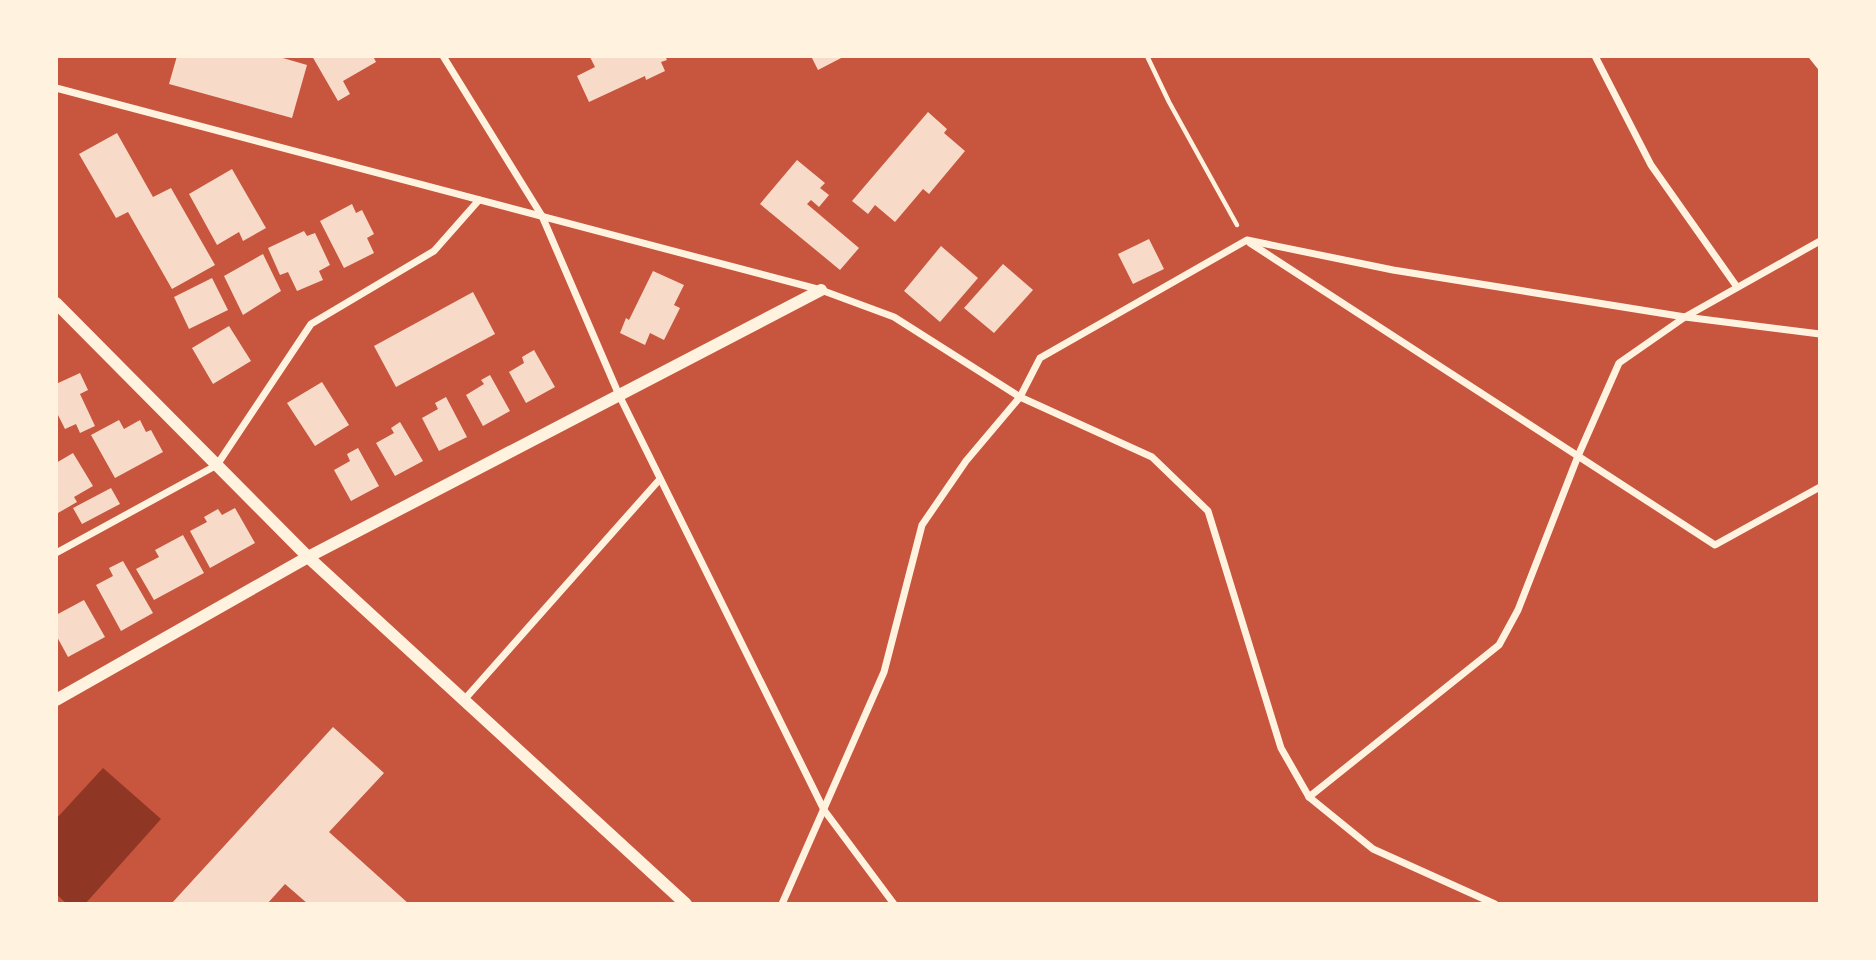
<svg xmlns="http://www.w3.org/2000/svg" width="1876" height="960" font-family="'Public Sans',sans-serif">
<rect width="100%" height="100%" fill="#c8553d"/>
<path fill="#8f3625" d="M103,768L161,819L85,904H67L56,894V819Z"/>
<g fill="#f7dbc8">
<path d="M177,56H276L307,65L292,118L169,84Z"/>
<path d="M312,56H373L376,62L343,81L350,94L338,101Z"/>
<path d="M592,56H665L667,60L661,62L665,71L646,80L645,76L589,102L577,76L595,67L590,57Z"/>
<path d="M811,56H845L818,70Z"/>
<path d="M928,112L947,129L944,133L965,151L929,194L923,189L895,222L875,205L868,214L852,201Z"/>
<path d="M117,133L153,197L171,188L215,265L172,289L128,212L116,218L79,154Z"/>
<path d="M797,160L825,183L820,188L829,195L819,207L811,200L807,204L859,248L840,270L760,204Z"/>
<path d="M232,169L266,228L243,241L239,232L217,245L189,194Z"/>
<path d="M352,204L356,213L362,210L374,234L367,238L374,253L344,268L320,221Z"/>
<path d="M304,231L307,236L315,233L330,265L319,271L323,280L297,291L288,272L280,275L268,248Z"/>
<path d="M1149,239L1164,269L1133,284L1118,254Z"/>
<path d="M941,246L978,278L940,322L904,291Z"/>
<path d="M263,254L281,291L243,315L224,276Z"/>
<path d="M1003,264L1033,290L994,333L964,308Z"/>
<path d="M653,271L684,285L674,305L680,308L664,340L650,333L645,345L620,333L626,318L629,320Z"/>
<path d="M212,278L228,310L189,329L174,297Z"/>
<path d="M473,292L495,334L396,387L374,346Z"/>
<path d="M229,326L251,361L213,384L192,348Z"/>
<path d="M534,350L555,387L526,403L509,372L524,363L522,357Z"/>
<path d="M80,373L88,390L80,394L95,426L80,433L76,424L65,429L56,411V384Z"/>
<path d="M490,375L510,411L483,426L466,395L484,384L481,380Z"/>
<path d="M322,382L349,425L315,446L287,403Z"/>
<path d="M446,397L467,437L439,451L422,418L438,409L435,403Z"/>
<path d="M119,420L124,429L140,420L146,432L151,430L163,452L115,478L91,435Z"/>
<path d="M400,422L423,461L395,476L376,443L394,433L391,428Z"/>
<path d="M358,448L379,486L351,501L334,470L350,461L347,454Z"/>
<path d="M73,453L93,486L74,497L77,502L58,513L56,509V463Z"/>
<path d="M111,488L120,504L82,524L73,508Z"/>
<path d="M235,508L255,543L210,568L190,531L207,522L204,517L218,509L222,515Z"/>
<path d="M183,535L204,573L154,600L136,569L159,557L155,550Z"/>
<path d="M123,561L153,613L121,631L96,585L113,576L109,568Z"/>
<path d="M84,600L105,637L68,657L56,635V615Z"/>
<path d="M333,727L384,773L329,832L409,904H308L285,884L267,904H171Z"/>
</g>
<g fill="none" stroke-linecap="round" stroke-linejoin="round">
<path stroke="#fff3e0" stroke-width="4.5" d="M1147,56L1169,102L1237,225"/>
<g stroke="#fff3e0" stroke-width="7">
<path d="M443,56L542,216L619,395L824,810L894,904"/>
<path d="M1595,56L1651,165L1737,287"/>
<path d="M1812,56L1820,66"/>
<path d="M56,88L821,290L894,317L1020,397L1152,457L1208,511L1281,748L1309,797L1373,849L1495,904"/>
<path d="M1250,243L1715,545L1820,487"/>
<path d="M56,553L217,465L311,324L434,251L479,200"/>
<path d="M464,700L660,479"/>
<path d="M1309,797L1499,645L1518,610L1578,456L1619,363L1685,317L1820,241"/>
<path d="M782,904L884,672L922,525L966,461L1020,397L1040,358L1247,240L1393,270L1685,317L1820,334"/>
</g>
<g stroke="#fff3e0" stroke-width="12">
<path d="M56,303L308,557L686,904"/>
<path d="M56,700L308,557L821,290"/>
</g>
</g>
<rect width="1876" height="960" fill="none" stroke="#fff3e0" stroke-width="116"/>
</svg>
